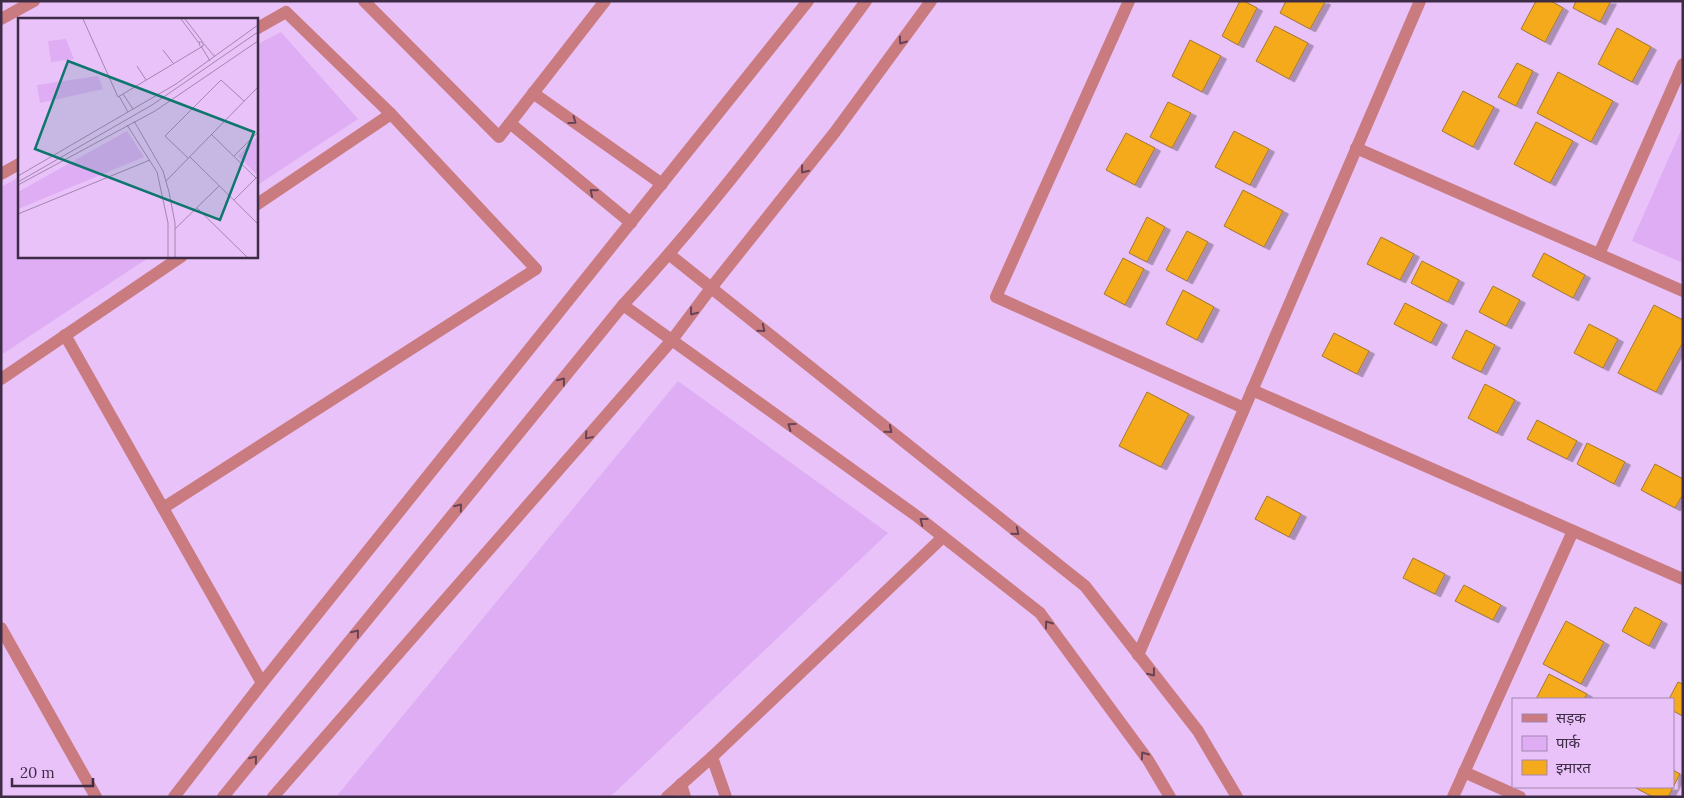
<svg xmlns="http://www.w3.org/2000/svg" width="1684" height="798" font-family="Lora,'Noto Sans Devanagari',serif">
<defs>
<filter id="shadow"><feDropShadow dx="5.5" dy="3" stdDeviation="0" flood-color="#0004"/></filter>
</defs>
<rect width="100%" height="100%" fill="#e8c2f8"/>
<g fill="#dfadf4">
<path d="M281,32L358,119L256,186V45Z"/>
<path d="M1683,126V263L1632,241Z"/>
<path d="M19,177V256H151L1,355V187Z"/>
<path d="M678,381L888,533L610,797H336Z"/>
</g>
<g fill="#f5aa1c" stroke="#a57832" filter="url(#shadow)">
<path d="M1240,1H1244L1257,8L1238,45L1222,36Z"/>
<path d="M1286,1H1324L1325,2L1310,29L1280,13Z"/>
<path d="M1536,1H1551L1563,8L1545,42L1521,29Z"/>
<path d="M1576,1H1611L1600,22L1573,8Z"/>
<path d="M1275,26L1308,43L1289,79L1256,61Z"/>
<path d="M1617,28L1651,47L1632,82L1598,64Z"/>
<path d="M1190,40L1221,56L1202,92L1172,76Z"/>
<path d="M1517,63L1533,71L1516,106L1498,97Z"/>
<path d="M1558,72L1613,101L1591,142L1537,113Z"/>
<path d="M1463,91L1494,107L1473,147L1442,131Z"/>
<path d="M1168,102L1191,113L1172,148L1150,137Z"/>
<path d="M1536,122L1573,141L1550,183L1514,164Z"/>
<path d="M1234,131L1269,149L1250,185L1215,167Z"/>
<path d="M1126,133L1155,148L1135,185L1106,170Z"/>
<path d="M1243,190L1283,211L1264,247L1224,226Z"/>
<path d="M1147,217L1165,227L1147,262L1129,253Z"/>
<path d="M1187,231L1208,242L1187,281L1166,270Z"/>
<path d="M1381,237L1414,254L1400,280L1367,264Z"/>
<path d="M1544,253L1585,275L1573,298L1532,276Z"/>
<path d="M1123,258L1144,269L1125,305L1104,294Z"/>
<path d="M1422,261L1459,280L1448,302L1411,283Z"/>
<path d="M1493,286L1520,300L1506,326L1479,312Z"/>
<path d="M1183,290L1214,307L1197,340L1166,324Z"/>
<path d="M1405,303L1442,322L1431,343L1394,324Z"/>
<path d="M1654,305L1683,320V342L1656,392L1618,373Z"/>
<path d="M1589,324L1618,339L1603,368L1574,353Z"/>
<path d="M1466,330L1495,345L1481,372L1452,358Z"/>
<path d="M1334,333L1369,351L1357,374L1322,356Z"/>
<path d="M1485,384L1515,400L1497,433L1468,418Z"/>
<path d="M1147,392L1189,414L1161,467L1119,446Z"/>
<path d="M1537,420L1577,441L1567,459L1527,439Z"/>
<path d="M1587,443L1625,462L1614,484L1577,464Z"/>
<path d="M1655,464L1683,479V494L1675,508L1641,490Z"/>
<path d="M1267,496L1301,514L1289,537L1255,519Z"/>
<path d="M1413,558L1445,574L1435,594L1403,578Z"/>
<path d="M1464,585L1501,605L1493,620L1455,601Z"/>
<path d="M1635,607L1662,621L1649,646L1622,631Z"/>
<path d="M1566,621L1604,642L1581,684L1543,664Z"/>
<path d="M1549,674L1587,694L1584,699H1536Z"/>
<path d="M1678,682L1683,684V716L1673,711V699H1669Z"/>
<path d="M1673,770L1680,774L1668,797H1653L1634,787H1673Z"/>
</g>
<g fill="none" stroke-linecap="round" stroke-linejoin="round">
<g stroke="#ca7b80" stroke-width="12">
<path d="M1,19L34,1"/>
<path d="M1,174L19,164"/>
<path d="M256,205L391,114"/>
<path d="M65,335L262,683"/>
<path d="M1,379L182,256"/>
<path d="M163,508L536,269L391,114L286,12L256,29"/>
<path d="M1,628L96,797"/>
<path d="M712,757L726,797"/>
<path d="M681,784L685,797"/>
</g>
<g stroke="#ca7b80" stroke-width="12">
<path d="M364,1L499,137L605,1"/>
<path d="M1129,1L996,297L1244,408"/>
<path d="M533,93L662,184"/>
<path d="M510,123L631,223"/>
<path d="M1356,148L1683,291"/>
<path d="M1599,254L1683,64"/>
<path d="M1252,390L1683,579"/>
<path d="M1138,655L1420,1"/>
<path d="M1464,772L1520,797"/>
<path d="M174,797L262,683L808,1"/>
<path d="M667,797L712,757L943,537"/>
<path d="M1453,797L1573,531"/>
</g>
<g stroke="#ca7b80" stroke-width="12">
<path d="M670,255L1085,586L1198,731L1237,797"/>
<path d="M623,305L918,517L1040,613L1148,760L1170,797"/>
<path d="M223,797L623,305C711,210 789,106 866,1"/>
<path d="M273,797L672,340L711,288L835,132L931,1"/>
</g>
</g>
<defs><path id="oneway-chevron" d="M-2-3.5L2.5 0L-2 3.5" fill="none" stroke-width="1.6" stroke-linecap="round" stroke-linejoin="round" transform="scale(1.25)"/></defs>
<g stroke="#684357">
<use href="#oneway-chevron" transform="translate(902 41) rotate(126)"/>
<use href="#oneway-chevron" transform="translate(573 121) rotate(36)"/>
<use href="#oneway-chevron" transform="translate(804 170) rotate(128)"/>
<use href="#oneway-chevron" transform="translate(593 192) rotate(-140)"/>
<use href="#oneway-chevron" transform="translate(693 312) rotate(127)"/>
<use href="#oneway-chevron" transform="translate(762 329) rotate(39)"/>
<use href="#oneway-chevron" transform="translate(562 381) rotate(-51)"/>
<use href="#oneway-chevron" transform="translate(791 426) rotate(-144)"/>
<use href="#oneway-chevron" transform="translate(889 430) rotate(39)"/>
<use href="#oneway-chevron" transform="translate(588 436) rotate(131)"/>
<use href="#oneway-chevron" transform="translate(459 507) rotate(-51)"/>
<use href="#oneway-chevron" transform="translate(923 521) rotate(-142)"/>
<use href="#oneway-chevron" transform="translate(1016 532) rotate(39)"/>
<use href="#oneway-chevron" transform="translate(1048 624) rotate(-126)"/>
<use href="#oneway-chevron" transform="translate(356 633) rotate(-51)"/>
<use href="#oneway-chevron" transform="translate(1152 673) rotate(52)"/>
<use href="#oneway-chevron" transform="translate(1144 755) rotate(-125)"/>
<use href="#oneway-chevron" transform="translate(254 759) rotate(-51)"/>
</g>
<g transform="translate(18 18)">
<rect width="240" height="240" fill="#e8c2f8"/>
<path d="M48,21L56,41L33,44L30,23ZM80,58L85,71L22,85L19,67ZM109,113L126,139L0,191V174ZM240,118V153L238,156L220,138Z" fill="#dfadf4"/>
<path fill="none" stroke="#a486b1" stroke-width="1" d="M65,1L100,79L185,28V24H181L182,28M163,1L181,25M167,1L184,23M186,26L197,39M183,28L192,43M145,32L155,45M119,48L128,62M105,76L115,91M101,78L110,94M116,103L145,153L151,174L157,205V239M109,107L139,154L150,205V239M193,116L238,160M216,138L240,114M172,139L240,206M170,140L147,118L203,62L226,83M0,158L158,66L240,7M148,163L240,69M0,164L134,87L240,14M0,167L137,93L240,23M216,182L240,158M179,190L229,239M0,196L132,142M157,211L201,168"/>
<path fill="#0f766e" fill-opacity="0.15" stroke="#0f766e" stroke-width="2.5" d="M50,43L236,114L202,202L17,131Z"/>
<rect width="240" height="240" fill="none" stroke="#3e2b46" stroke-width="2.5"/>
</g>
<rect width="1684" height="798" fill="none" stroke="#3e2b46" stroke-width="5"/>
<rect x="1512" y="698" width="162" height="90" fill="#e8c2f8" stroke="#a486b1"/>
<rect x="1522" y="714" width="25" height="8" fill="#ca7b80" stroke="#a486b1"/>
<text x="1556" y="723" font-size="15" fill="#3e2b46">सड़क</text>
<rect x="1522" y="736" width="25" height="15" fill="#dfadf4" stroke="#a486b1"/>
<text x="1556" y="748" font-size="15" fill="#3e2b46">पार्क</text>
<rect x="1522" y="760" width="25" height="15" fill="#f5aa1c" stroke="#a486b1"/>
<text x="1556" y="773" font-size="15" fill="#3e2b46">इमारत</text>
<path d="M12 778v8h81v-8" fill="none" stroke="#3e2b46" stroke-width="2.5"/>
<text x="20" y="778" font-size="15" fill="#3e2b46" stroke="#e8c2f8" stroke-width="4" paint-order="stroke">20 m</text>
</svg>
